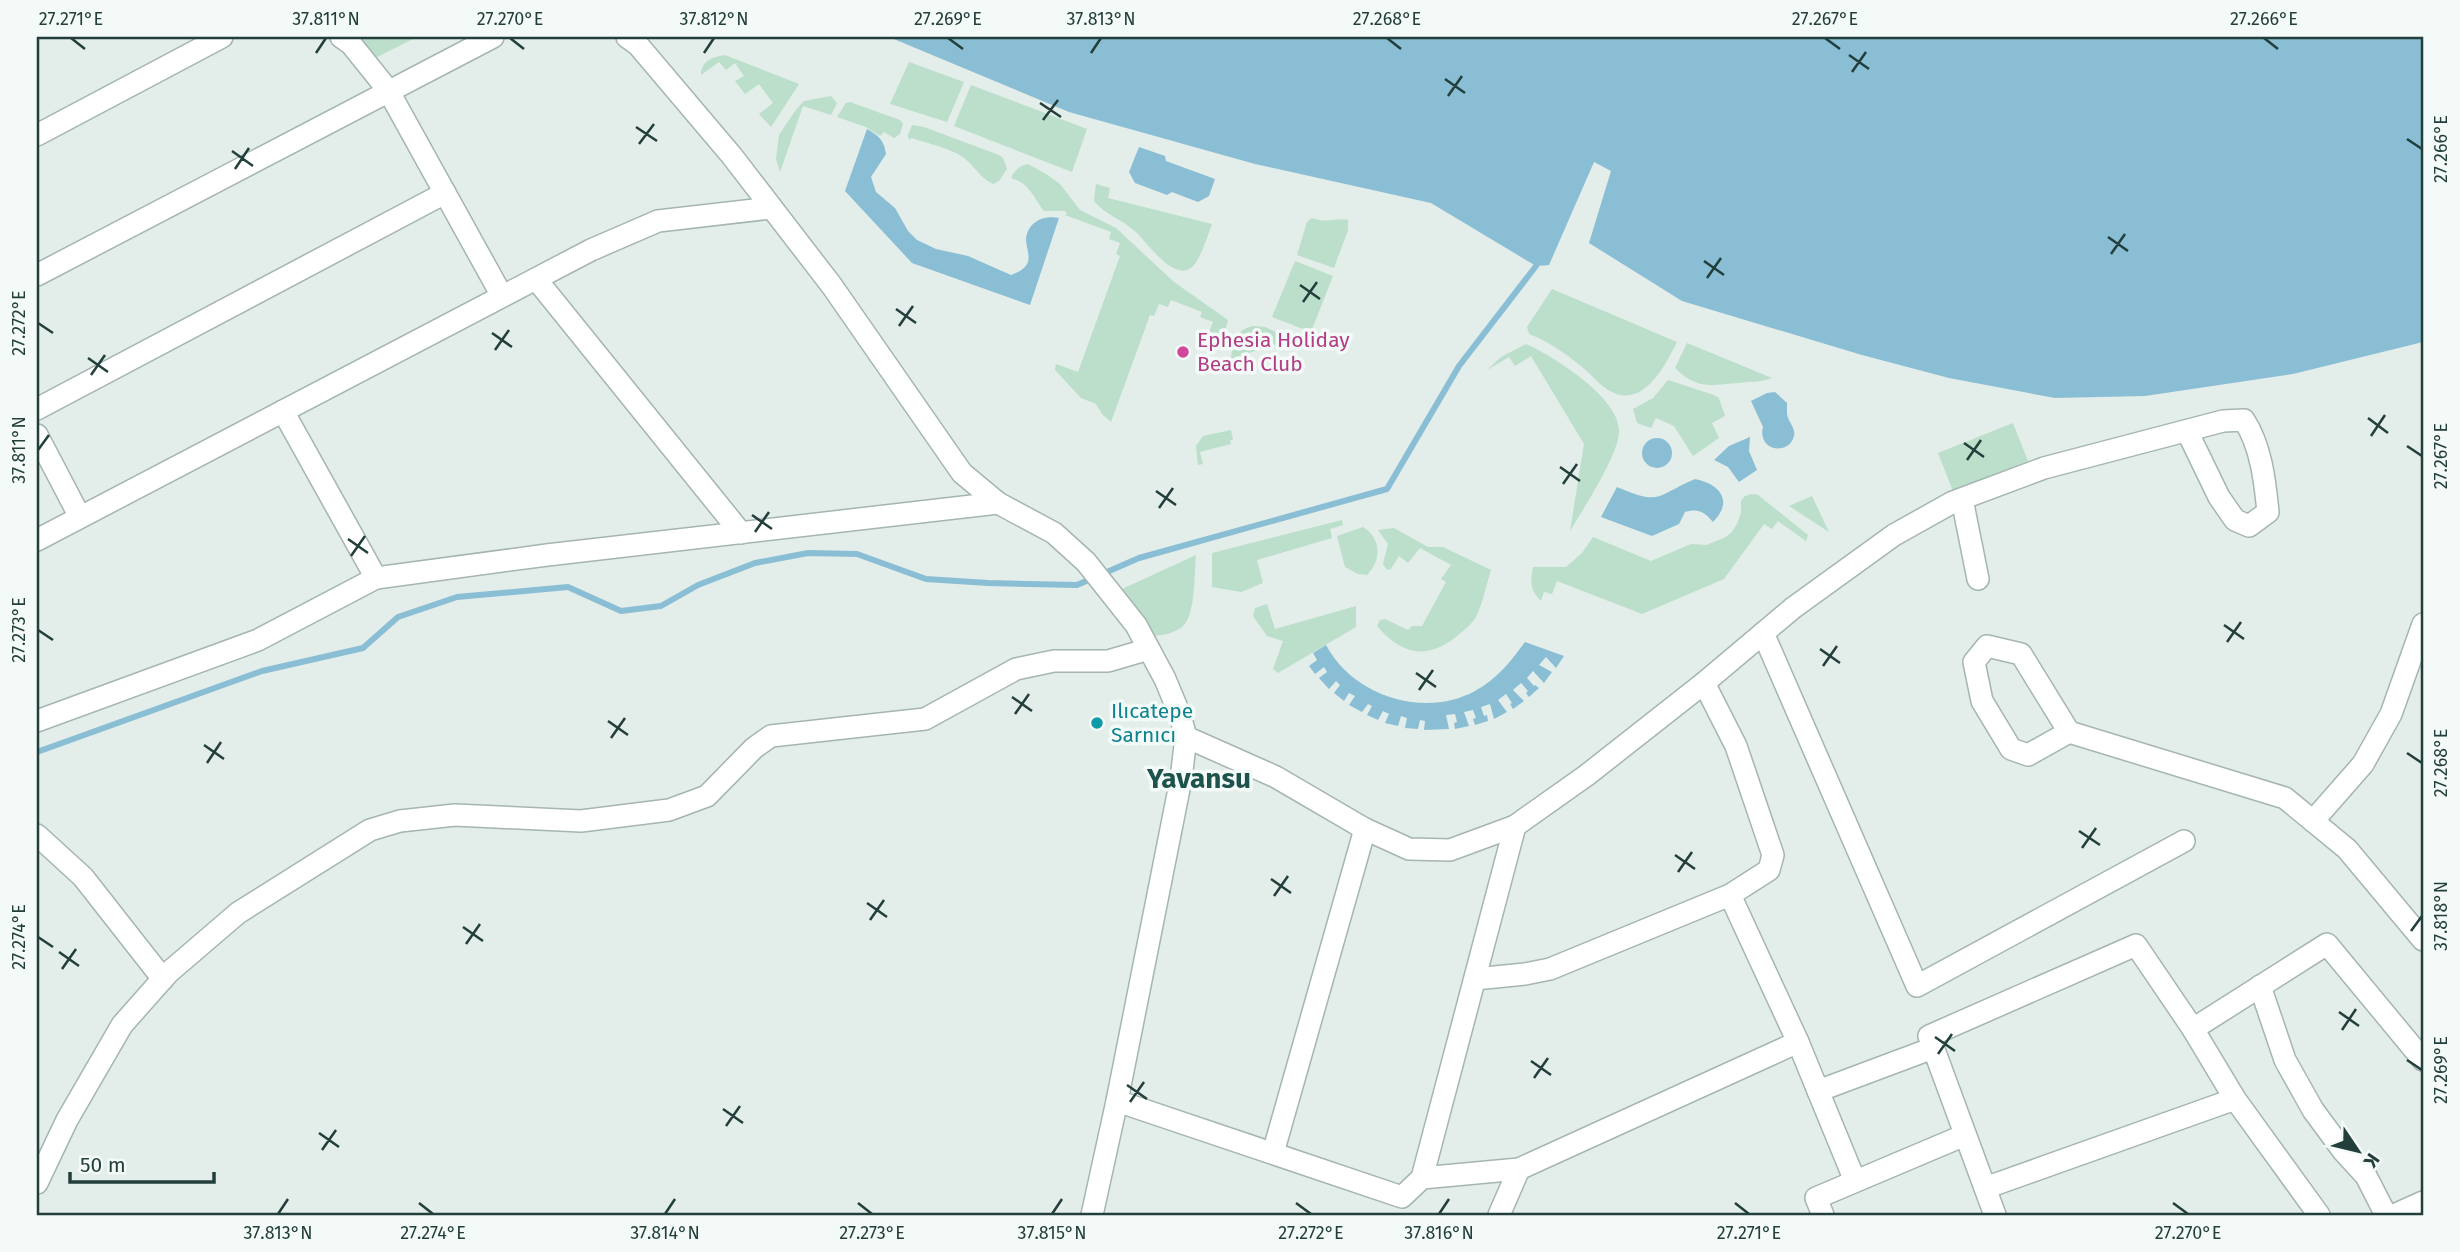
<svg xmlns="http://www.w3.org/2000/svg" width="2460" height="1252" font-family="'Fira Sans',sans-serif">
<rect width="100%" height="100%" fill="#e3edea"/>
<g fill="#bbdfca">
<path d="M359,37H417L375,58Z"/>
<path d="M725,55L799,84L771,127L759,114L773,103L759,84L745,94L735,81L744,76L735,63L726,70L719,62L701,75C701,61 712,57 725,55Z"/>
<path d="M909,62L964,82L947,122L890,104Z"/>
<path d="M971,85L1087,129L1072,172L954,126Z"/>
<path d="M831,96L837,103L831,115L803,106L780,172L776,159L779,135L795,111L804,101Z"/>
<path d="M850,102L900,120L903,124L900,134L894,138L884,132L880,136L866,127L837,117L846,103Z"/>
<path d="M912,125L924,127L999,155L1003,158L1007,169L999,181L993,184C980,178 975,166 964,158C953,149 926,143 912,138L909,140L908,135Z"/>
<path d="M1028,164L1046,174L1060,184L1080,210L1116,228L1174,282L1228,320L1223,338L1209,332L1213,322L1200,317L1202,312L1171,300L1168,307L1159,304L1154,316L1150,315L1111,422L1102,414L1096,404L1081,398L1055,370L1056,364L1078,372L1120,256L1116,254L1120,243L1109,239L1111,232L1065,215L1067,214L1065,211H1044C1033,197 1030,183 1011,178C1015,170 1019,166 1028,164Z"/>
<path d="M1096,184L1110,188L1108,198L1212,224C1208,235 1204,248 1198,259C1181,292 1150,246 1137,233C1124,220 1105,215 1094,201Z"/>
<path d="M1312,218C1328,224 1336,217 1348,220V230L1334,268L1297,255L1307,222Z"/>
<path d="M1295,261L1333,276L1311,332L1272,317Z"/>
<path d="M1552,289L1677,342C1666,364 1643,410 1610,391C1602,387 1595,379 1589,373C1571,357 1552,343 1529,334L1527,327Z"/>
<path d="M1253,326L1265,327L1284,336L1280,343L1231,359C1232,344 1236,329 1253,326Z"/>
<path d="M1687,343L1772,378C1760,383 1750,381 1738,383C1710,385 1698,390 1675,368Z"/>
<path d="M1526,344C1553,356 1617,396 1619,429C1621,452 1583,509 1570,531L1584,444L1531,356L1515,366L1509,357L1487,370L1501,357Z"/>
<path d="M1668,380L1714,395L1719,398L1725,416L1712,423L1719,438L1693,456L1674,426L1656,418L1651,428L1637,423L1633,409L1653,398Z"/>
<path d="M2013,423L2028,461L1953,491L1938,453Z"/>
<path d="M1231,430L1233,440H1230L1231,444L1200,452L1203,464L1198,465L1196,446L1203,436Z"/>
<path d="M1752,494L1758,495L1808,535L1806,541L1778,521L1772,529L1764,524L1724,579L1642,614L1557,581L1552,594L1544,592L1541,601C1530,590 1530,582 1533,567H1566L1582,553L1593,537L1651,561L1691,544L1706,545L1724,538L1731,533L1737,524L1741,513V501L1745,496Z"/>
<path d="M1812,496L1829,532L1789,506Z"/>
<path d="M1342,520L1343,525L1330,529L1332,538L1257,560L1263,583L1241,592L1212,587V553Z"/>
<path d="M1363,527C1381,538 1382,560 1367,575L1358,574L1345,567L1337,536Z"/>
<path d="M1394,528L1428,547H1443L1491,570C1486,585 1483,603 1476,617C1471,625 1464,630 1457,636C1426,661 1401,654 1377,626L1380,620L1385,619L1408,630L1412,626H1422L1446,582L1441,579L1451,565L1420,548L1408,563L1399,556L1391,569L1387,570L1383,564L1388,544L1378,530Z"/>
<path d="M1196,555C1194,573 1196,616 1182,627C1174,633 1164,635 1155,636L1120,590Z"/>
<path d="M1267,604L1275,629L1356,606V627L1278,673L1273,669L1283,641L1267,636L1253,616L1255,608Z"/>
</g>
<g fill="#8abed4">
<path d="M889,37H2423V342L2293,374L2145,396L2055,398L1949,378L1862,355L1682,301L1589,243L1611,171L1594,162L1549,265L1536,266L1431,203L1255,164L1069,112Z"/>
<path d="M867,129C879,136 884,140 886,154L871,177L876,192L895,208L908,231L917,240L936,249L968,256L1011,275C1019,272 1025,269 1028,262C1030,254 1026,247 1026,239C1028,222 1043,215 1059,218L1030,305L912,263L845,191Z"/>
<path d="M1139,147L1165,156L1166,161L1215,179L1209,196L1198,202L1172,192L1167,195L1135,183L1129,172Z"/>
<path d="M1775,392L1787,403C1787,407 1787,410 1787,414C1788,422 1796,428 1794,436C1789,456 1757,451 1763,427L1751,401L1767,393Z"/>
<path d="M1750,437L1749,451L1757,470L1739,482L1728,467L1714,460L1729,446Z"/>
<circle cx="1657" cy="453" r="15"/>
<path d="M1695,479C1720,484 1734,501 1713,522C1705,512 1698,508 1685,512L1679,524L1652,536L1601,517L1617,487C1662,506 1655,496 1695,479Z"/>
<path d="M1525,642L1564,656L1556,668L1546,657L1539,665L1552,672L1544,683L1533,671L1527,678L1534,686L1535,685L1539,688L1529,697L1526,693L1528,691L1521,683L1513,690L1524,701L1513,709L1510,704L1512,703L1506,694L1498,700L1507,712L1494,719L1490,704L1481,707L1484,716L1487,715L1488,721L1475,725L1473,719L1476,718L1473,710L1464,712L1469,726L1455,729L1454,723L1457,722L1455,714L1446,715L1449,729L1424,730L1425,721L1420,720L1418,729L1405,728L1407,718L1401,716L1398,726L1385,723L1389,714L1383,711L1378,720L1367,715L1372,706L1368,704L1362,712L1349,705L1355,696L1349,693L1344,701L1334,693L1340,685L1336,681L1329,689L1319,678L1327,672L1324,667L1315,674L1309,666L1317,660L1313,653L1326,645C1353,696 1424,719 1475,691C1497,679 1511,661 1525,642Z"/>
</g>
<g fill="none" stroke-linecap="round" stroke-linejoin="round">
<path stroke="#8abed4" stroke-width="6" d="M37,752L262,671L363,648L398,617L457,597L568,587L621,611L661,606L698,585L755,563L808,553L857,554L926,579L988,583L1077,585L1139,558L1387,489L1459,366L1536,266"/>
<g stroke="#a5b5b2" stroke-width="24">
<g id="minor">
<path d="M341,37L351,44L388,90L502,296"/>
<path d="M627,37L638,45L732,156L832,286L962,473L998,503L1054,533L1086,562L1136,625L1165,679L1180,715L1186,737L1181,779L1117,1101L1092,1215"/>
<path d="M37,135L222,37"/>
<path d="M37,275L493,37"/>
<path d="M536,279L741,533"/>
<path d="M37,409L445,193"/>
<path d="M283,411L376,578"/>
<path d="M37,435L80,517"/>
<path d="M1962,499L1978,579"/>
<path d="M37,540L591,250L658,221L771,208"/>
<path d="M1763,633L1917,986L2184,841"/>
<path d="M37,721L258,640L376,578L547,555L998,503"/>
<path d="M2069,732L2028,755L2011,749L1982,701L1974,662L1987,646L2021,654L2069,732L2285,798L2347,849L2423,940"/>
<path d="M1186,737L1276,777L1365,829L1409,849L1450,850L1515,826L1587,775L1704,683L1793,608L1894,535L1953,502L2044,468L2223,421L2244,420C2261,446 2265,481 2268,512L2249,526L2235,520L2219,497L2187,431"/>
<path d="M2313,821L2363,764L2391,714L2423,624"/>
<path d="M37,835L83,877L163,979"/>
<path d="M1730,895L1798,1042L1855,1181"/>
<path d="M1475,979L1525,974L1550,969L1730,895L1769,870L1773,855L1736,746L1704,683"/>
<path d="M2260,986L2285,1060L2313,1110L2344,1152L2366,1176L2386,1215"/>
<path d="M2193,1029L2327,944L2423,1060"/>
<path d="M1818,1091L1933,1048"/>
<path d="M1117,1101L1402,1197L1422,1178L1519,1169L1798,1042"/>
<path d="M1273,1153L1365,829"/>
<path d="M1422,1178L1515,826"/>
<path d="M37,1183L67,1120L122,1025L168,973L238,913L370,830L400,821L455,815L581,821L669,810L707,796L754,748L771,736L925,719L1016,669L1054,661H1108L1149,649"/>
<path d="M1985,1188L2235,1099"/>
<path d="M1499,1215L1519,1169"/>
<path d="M1823,1215L1816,1198L1965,1135"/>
<path d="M1995,1215L1929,1036L2136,945L2193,1029L2235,1099L2319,1215"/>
<path d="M2394,1215L2423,1202"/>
</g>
</g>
<use href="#minor" stroke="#fff" stroke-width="21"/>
</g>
<path fill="none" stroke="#223f3c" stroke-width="2.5" d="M71,38L85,49M510,38L524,49M948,38L963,49M1387,38L1401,49M1825,38L1840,49M2264,38L2278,49M316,53L326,38M704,53L714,38M1091,53L1101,38M1849,55L1869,69M1852,72L1866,52M1445,79L1465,93M1448,96L1462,76M1040,103L1061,117M1043,120L1058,100M636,127L657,141M2407,139L2422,149M639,144L654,124M232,151L253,166M235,169L249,148M2108,237L2128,251M2111,254L2125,234M1704,261L1724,275M1707,278L1721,258M1300,285L1320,299M1303,302L1317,282M896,309L916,323M38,323L53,333M899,326L913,306M492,333L512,347M495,350L509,330M88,358L108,372M91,375L105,355M2368,418L2388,433M2371,436L2385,415M1964,443L1984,457M2407,446L2422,456M38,450L49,435M1967,460L1981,440M1560,467L1580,481M1563,484L1577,464M1156,491L1176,505M1159,508L1173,488M752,515L772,529M755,532L769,512M348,539L368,553M351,556L365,536M2224,625L2244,639M38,630L53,640M2227,642L2241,622M1820,649L1840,663M1823,666L1837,646M1416,673L1436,687M1419,690L1433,670M1012,697L1032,711M1015,714L1029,694M608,721L628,735M611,738L625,718M204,745L224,759M2407,753L2422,763M207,763L221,742M2079,831L2100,845M2082,848L2096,828M1675,855L1695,869M1678,872L1692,852M1271,879L1291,893M1274,896L1288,876M867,903L887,917M870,920L884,900M463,927L483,941M2411,931L2422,916M38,937L53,947M466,944L480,924M59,952L79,966M62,969L76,949M2339,1012L2359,1026M2342,1030L2356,1009M1935,1037L1955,1051M1938,1054L1952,1034M2407,1060L2422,1070M1531,1061L1551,1075M1534,1078L1548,1058M1127,1085L1147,1099M1130,1102L1144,1082M723,1109L743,1123M726,1126L740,1106M319,1133L339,1147M322,1150L336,1130M419,1203L433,1214M858,1203L872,1214M1296,1203L1311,1214M1735,1203L1749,1214M2173,1203L2188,1214M278,1214L288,1199M665,1214L675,1199M1052,1214L1062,1199M1439,1214L1449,1199"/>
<circle fill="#d1479c" stroke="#f4faf7" stroke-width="2.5" cx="1183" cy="352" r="7"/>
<circle fill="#0f9aa8" stroke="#f4faf7" stroke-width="2.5" cx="1097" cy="723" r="7"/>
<g text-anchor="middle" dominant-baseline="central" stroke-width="7" stroke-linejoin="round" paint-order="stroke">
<g font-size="21" fill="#b23c85" stroke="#f4faf7" text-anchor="start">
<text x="1197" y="340">Ephesia Holiday<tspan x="1197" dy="24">Beach Club</tspan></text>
</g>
<g font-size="21" fill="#0d838f" stroke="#f4faf7" text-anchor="start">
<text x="1111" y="711">Ilıcatepe<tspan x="1111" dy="24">Sarnıcı</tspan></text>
</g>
<g font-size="28" font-weight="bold" fill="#1d524d" stroke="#f4faf7">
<text x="1199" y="778">Yavansu</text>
</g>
</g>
<rect width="2460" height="1252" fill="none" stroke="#f4faf7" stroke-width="77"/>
<g transform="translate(2358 1151) rotate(125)" stroke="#f4faf7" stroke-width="5" paint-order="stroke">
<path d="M0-5L12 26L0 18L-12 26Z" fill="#223f3c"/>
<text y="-10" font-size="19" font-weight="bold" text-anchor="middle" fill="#223f3c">K</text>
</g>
<path d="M70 1172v10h144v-10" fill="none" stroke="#223f3c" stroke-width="3.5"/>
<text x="80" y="1172" font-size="21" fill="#223f3c" stroke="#f4faf7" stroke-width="5" paint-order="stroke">50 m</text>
<rect x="38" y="38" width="2384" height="1176" fill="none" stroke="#223f3c" stroke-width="2.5"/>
<g font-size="18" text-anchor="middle" fill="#223f3c">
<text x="71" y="25">27.271°E</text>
<text x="326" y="25">37.811°N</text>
<text x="510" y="25">27.270°E</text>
<text x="714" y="25">37.812°N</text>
<text x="948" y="25">27.269°E</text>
<text x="1101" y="25">37.813°N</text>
<text x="1387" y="25">27.268°E</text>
<text x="1825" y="25">27.267°E</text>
<text x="2264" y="25">27.266°E</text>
<text transform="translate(2441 149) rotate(-90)" y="6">27.266°E</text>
<text transform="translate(19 323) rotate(-90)" y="6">27.272°E</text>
<text transform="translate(19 450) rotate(-90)" y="6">37.811°N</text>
<text transform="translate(2441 456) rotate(-90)" y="6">27.267°E</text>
<text transform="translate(19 630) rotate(-90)" y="6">27.273°E</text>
<text transform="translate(2441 763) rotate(-90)" y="6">27.268°E</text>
<text transform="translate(2441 916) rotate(-90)" y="6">37.818°N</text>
<text transform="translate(19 937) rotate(-90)" y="6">27.274°E</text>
<text transform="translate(2441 1070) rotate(-90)" y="6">27.269°E</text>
<text x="278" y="1239">37.813°N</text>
<text x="433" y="1239">27.274°E</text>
<text x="665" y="1239">37.814°N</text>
<text x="872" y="1239">27.273°E</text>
<text x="1052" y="1239">37.815°N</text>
<text x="1311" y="1239">27.272°E</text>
<text x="1439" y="1239">37.816°N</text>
<text x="1749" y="1239">27.271°E</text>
<text x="2188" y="1239">27.270°E</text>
</g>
</svg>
